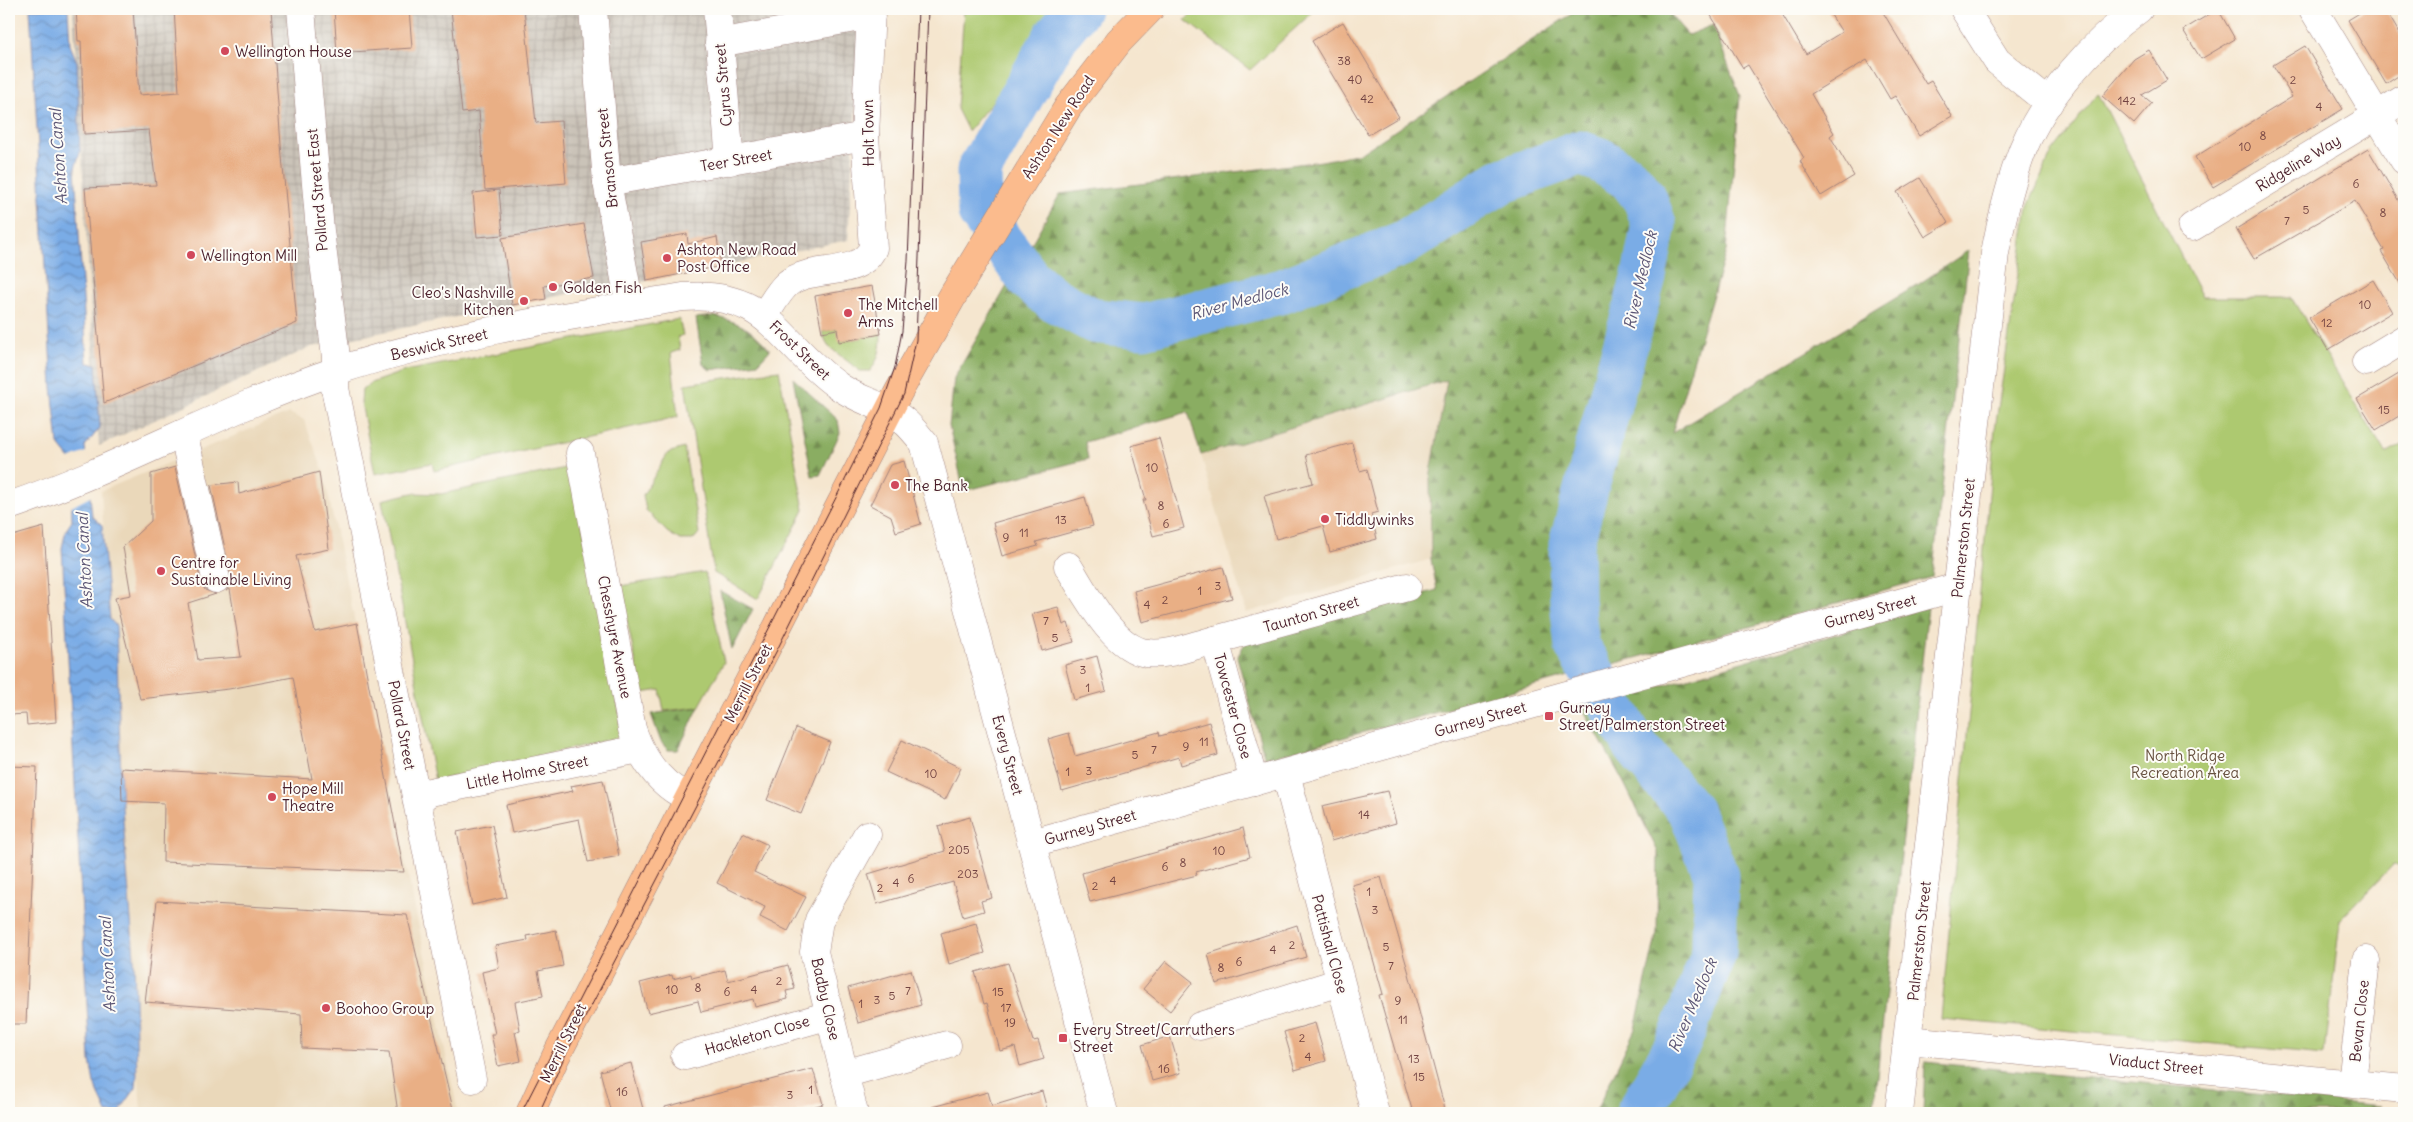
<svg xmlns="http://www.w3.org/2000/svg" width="2413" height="1122" font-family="Delius,sans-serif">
<defs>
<pattern id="industrial-grid" width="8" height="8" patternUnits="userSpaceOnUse" patternTransform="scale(1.25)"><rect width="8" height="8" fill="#cac3b8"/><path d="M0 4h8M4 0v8" fill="none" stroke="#afa79e"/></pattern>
<pattern id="forest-firs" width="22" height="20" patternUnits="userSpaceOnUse" patternTransform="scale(1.25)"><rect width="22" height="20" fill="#8aad62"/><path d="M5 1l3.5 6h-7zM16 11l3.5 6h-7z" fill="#738c51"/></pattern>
<pattern id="water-waves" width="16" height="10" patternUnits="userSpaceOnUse" patternTransform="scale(1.25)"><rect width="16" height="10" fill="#7aace6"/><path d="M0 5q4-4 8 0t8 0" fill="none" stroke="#668bbb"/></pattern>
</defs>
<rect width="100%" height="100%" fill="#fdfcf7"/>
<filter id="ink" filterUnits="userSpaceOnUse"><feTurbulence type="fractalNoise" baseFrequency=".02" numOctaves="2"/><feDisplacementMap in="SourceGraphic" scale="10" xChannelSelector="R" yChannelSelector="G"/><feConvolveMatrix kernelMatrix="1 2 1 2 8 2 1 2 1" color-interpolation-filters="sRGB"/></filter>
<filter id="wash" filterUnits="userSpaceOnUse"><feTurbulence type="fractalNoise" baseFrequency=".0096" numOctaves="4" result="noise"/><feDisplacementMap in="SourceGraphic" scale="20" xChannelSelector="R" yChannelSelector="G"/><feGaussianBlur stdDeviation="1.12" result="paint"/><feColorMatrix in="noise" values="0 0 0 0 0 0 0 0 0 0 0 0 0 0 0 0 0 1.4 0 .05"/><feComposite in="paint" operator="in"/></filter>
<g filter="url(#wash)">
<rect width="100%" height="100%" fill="#f5e6cf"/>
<g fill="#ead8ba">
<path d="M1447,380L1430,479L1431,559L1246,613L1201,455Z"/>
<path d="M289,413L304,420L323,470L458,1113H141L101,491Z"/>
</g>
<path fill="url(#industrial-grid)" d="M73,9H861L848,240L647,281L601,287L311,347L99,446Z"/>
<g fill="#adc970" stroke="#7c744e">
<path d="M964,9H1052L993,101L968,131L957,109Z"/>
<path d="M1197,9H1316L1250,70L1185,20Z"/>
<path d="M2098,93L2202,297H2291L2386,454L2404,444V866L2393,865L2340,920L2325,1054L1941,1019L1995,429L2028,207L2052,152Z"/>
<path d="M679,319L683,335L678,337L680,350L671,353L678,417L434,471L432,463L375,474L361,402L362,390L371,383L405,371Z"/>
<path d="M837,329L840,342L881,334C881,349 879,359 870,371H860L828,346L822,332Z"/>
<path d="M779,370L804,510L758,599L714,573L685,384Z"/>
<path d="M684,448L699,533L693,540H680L667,532L646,510L643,495L668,453Z"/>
<path d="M571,467L624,736L435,781L382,500L412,493L441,494Z"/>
<path d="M705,572L724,662L699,707L664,711L660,690L642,693L620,586Z"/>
</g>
<g fill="url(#forest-firs)" stroke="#6a6646">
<path d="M1579,9H1665L1688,35L1713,25L1740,96L1726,251L1672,433L1919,284L1969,250L1932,577L1265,759L1237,657L1247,640L1437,590L1431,559L1430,479L1447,380L1201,455L1188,412L1085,442L1088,459L964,491L949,426L954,378L1060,194L1322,161L1361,153Z"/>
<path d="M714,316C741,323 752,329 770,350L758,363L710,370L703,364L696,318Z"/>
<path d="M793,378L838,420L840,433L820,475L812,476Z"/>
<path d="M720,591L753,609L732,650Z"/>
<path d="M1928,607L1873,1113H1595L1635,1029L1657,932L1658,852L1624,783L1583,709Z"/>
<path d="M699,707L678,750H668L661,742L651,714Z"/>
<path d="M1925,1062L2380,1106L2364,1113H1923Z"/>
</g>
<path fill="url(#water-waves)" stroke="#626688" d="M30,9H68L70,45L77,62L80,152L75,168L87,363L96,364L100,428L85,446L92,516L102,525L110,619L116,626L122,807L134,957L137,1075L136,1088L121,1109V1113H107L94,1083L90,1060L62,548L66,530L72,521L70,459L58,444L52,387Z"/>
<path fill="#f5e6cf" d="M88,451L92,496L69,508L67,460Z"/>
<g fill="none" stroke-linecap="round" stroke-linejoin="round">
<path stroke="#7aace6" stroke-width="45" d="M1078,9L1056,36L979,170L980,212L1029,279L1053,299L1094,321L1144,326L1283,291L1404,243L1500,182L1580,153L1600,160L1630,179L1645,199L1654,224L1644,276L1571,545L1572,601L1577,646L1635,745L1691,812L1716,875L1714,953L1679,1042L1638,1113"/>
</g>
<g id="blocks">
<g fill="#e9af85">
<path d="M76,9H133L139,95L179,92L174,9H271L281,145L297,323L104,403L85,188L156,185L149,130L84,134L81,41H78Z"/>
<path d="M334,9H409L412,48L337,53Z"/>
<path d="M451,9H524L536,123L561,121L566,183L485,190L479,111L462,113Z"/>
<path d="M1707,9H1779L1806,54L1842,32L1827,9H1881L1926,84L1931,81L1952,116L1919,136L1895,96L1890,99L1867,60L1811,94L1834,133L1830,136L1854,176L1821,196L1800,161L1804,158L1748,65L1743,68Z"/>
<path d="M2218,9L2235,39L2201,59L2183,30Z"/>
<path d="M2366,9H2385L2404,41V72L2386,84L2348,20Z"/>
<path d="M1343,22L1399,117L1368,135L1312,41Z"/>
<path d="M2305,46L2343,109L2213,187L2195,157L2292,97L2273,65Z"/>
<path d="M2149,50L2167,80L2142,95L2152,103L2134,124L2102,96L2134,59Z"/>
<path d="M2368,149L2404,210V290L2381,251L2384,250L2355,201L2254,259L2236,229Z"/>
<path d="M1920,178L1948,223L1925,237L1897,192Z"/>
<path d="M499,190L503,235L477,237L473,193Z"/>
<path d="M584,224L594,278L544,286L546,299L512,305L502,238Z"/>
<path d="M687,234L688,244L717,237L721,266L647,281L641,242Z"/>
<path d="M2373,280L2392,312L2328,350L2309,318Z"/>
<path d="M872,286L881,334L839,342L837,329L822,332L815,296Z"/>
<path d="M2404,371V413L2376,430L2357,399Z"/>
<path d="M1159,438L1184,528L1153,536L1143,500H1146L1131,446Z"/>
<path d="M1352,443L1360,471L1367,469L1378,512L1371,514L1377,539L1330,552L1323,526L1276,539L1264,496L1313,483L1306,455Z"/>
<path d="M904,461L921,524L896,532L891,516L870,505L890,465Z"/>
<path d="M175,467L201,582L205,590L216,594L188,603L198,660L241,657L230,589L226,591L231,584V576L211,485L238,482L239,494L319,472L329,549L296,556L315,632L357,623L404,872L163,862L164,803L122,801L121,768L312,779L293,677L229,689L140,699L115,598L131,595L123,547L151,521V474Z"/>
<path d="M1085,497L1093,526L1036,542L1038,546L1002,556L993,523Z"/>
<path d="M44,527L56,722L27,725L26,714L9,715V537Z"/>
<path d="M1223,567L1232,598L1142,622L1134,591Z"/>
<path d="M1058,607L1063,625L1068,623L1074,642L1042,651L1032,614Z"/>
<path d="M1097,656L1106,691L1074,700L1065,665Z"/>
<path d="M1209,722L1218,755L1181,765L1179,757L1062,791L1048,739L1069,733L1075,756L1159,732L1160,736Z"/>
<path d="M796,728L830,742L801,814L767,800Z"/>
<path d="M902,740L961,768L945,800L886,772Z"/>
<path d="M9,766L37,767L26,1024H9Z"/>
<path d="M603,780L619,856L588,862L579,819L512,833L506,805L573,791L571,786Z"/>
<path d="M1387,791L1396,823L1331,841L1322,806Z"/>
<path d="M970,817L992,898L981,901L984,911L963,917L953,882L877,904L868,874L945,851L938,826Z"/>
<path d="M492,825L507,897L472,905L457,832Z"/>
<path d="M1243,828L1250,857L1196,872L1197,875L1090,902L1082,873Z"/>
<path d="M743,833L768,845L754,872L806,897L788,931L760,917L765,907L717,883Z"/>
<path d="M1381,877L1408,970L1446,1113H1413L1379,995L1383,994L1352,885Z"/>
<path d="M157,901L407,915L454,1113H398L389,1052L302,1048L301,1014L145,1002Z"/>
<path d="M976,923L985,953L949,964L941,933Z"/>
<path d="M1297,925L1306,957L1216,984L1208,954Z"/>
<path d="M556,930L563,966L538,971L543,996L515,1002L520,1030L515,1032L521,1061L498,1066L491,1034H495L482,972L499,968L495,946L528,940L527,936Z"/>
<path d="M1166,961L1193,982L1170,1011L1143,989Z"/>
<path d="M1008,963L1033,1041L1038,1040L1044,1059L1020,1066L1015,1047L1000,1051L987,1003L984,1004L975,972Z"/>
<path d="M788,965L795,989L786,991L788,999L755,1007L753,999L701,1012L698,1001L648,1013L640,983L672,975L673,979L691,974L692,978L725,970L728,981Z"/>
<path d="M911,970L921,1005L858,1023L848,988Z"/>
<path d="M1315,1023L1326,1061L1295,1070L1284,1032Z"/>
<path d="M1170,1036L1181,1073L1152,1081L1142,1045Z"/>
<path d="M631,1063L644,1113H611L600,1071Z"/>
<path d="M813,1069L823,1104L792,1113H666L665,1107Z"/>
<path d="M1042,1091L1048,1113H933L932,1107L988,1092L992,1106Z"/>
</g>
</g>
</g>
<g filter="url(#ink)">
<use href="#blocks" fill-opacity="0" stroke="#a0827d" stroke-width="1"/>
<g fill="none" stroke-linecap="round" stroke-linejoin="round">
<g stroke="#a0827d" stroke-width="29">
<g id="minor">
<path d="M301,9L320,231L336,357L335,388L472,1079"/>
<path d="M593,9L607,182L630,306"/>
<path d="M717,9L730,161"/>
<path d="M1964,9L1997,61L2049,103"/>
<path d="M2313,9L2404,160"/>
<path d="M719,43L871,15"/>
<path d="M607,182L865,136"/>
<path d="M2192,227L2404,99"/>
<path d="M764,316C771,306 778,292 787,284C810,264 859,279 873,248L865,136L871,9"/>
<path d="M2366,362L2404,339"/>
<path d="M182,434L187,449L216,579"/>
<path d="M580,453L632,729C642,759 660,785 689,798"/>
<path d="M9,506C121,468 224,408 336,371C448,334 567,316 683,297C770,290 777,342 837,385C854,398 873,402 891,412C905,419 914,431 924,443L1104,1113"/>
<path d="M1068,566C1085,593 1113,649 1147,653C1169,656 1194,645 1215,640L1254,782"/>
<path d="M1215,640L1407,587"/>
<path d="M1286,774L1375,1113"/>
<path d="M417,801L430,792L639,749"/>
<path d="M1032,843L1957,587"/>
<path d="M1200,1026L1340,982"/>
<path d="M1908,1040L2404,1089"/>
<path d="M685,1056L830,1015"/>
<path d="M844,1074L947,1045"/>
<path d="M2352,1083L2366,960"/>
<path d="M854,1113L814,952L819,920L867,835"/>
<path d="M1899,1113L1995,253C2002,217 2010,183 2023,149C2045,96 2093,42 2139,9"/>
</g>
</g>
<g stroke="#a0827d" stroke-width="29">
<path id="major" d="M530,1113L556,1056L899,391L955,292L1068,107L1119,41L1150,9"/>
</g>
<use href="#minor" stroke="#fff" stroke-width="28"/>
<use href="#major" stroke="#fbbb8d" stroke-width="28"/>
<g stroke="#4a1f2b" stroke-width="1">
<path d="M521,1113L844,482L881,408L895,367L902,331L908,261L918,9"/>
<path d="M539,1113L563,1060L776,652L904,394L916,340L928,9"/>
</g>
</g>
</g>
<g fill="#d1495b" stroke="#fdfcf7" stroke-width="2">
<circle cx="225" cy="51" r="5"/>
<circle cx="191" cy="255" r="5"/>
<circle cx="667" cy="258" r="5"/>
<circle cx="553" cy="287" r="5"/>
<circle cx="524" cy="301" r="5"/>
<circle cx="848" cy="313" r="5"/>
<circle cx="895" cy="485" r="5"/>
<circle cx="1325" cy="519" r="5"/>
<circle cx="161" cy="571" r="5"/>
<rect x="1544" y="711" width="10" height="10" rx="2.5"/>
<circle cx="272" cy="797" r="5"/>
<circle cx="326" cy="1008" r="5"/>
<rect x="1058" y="1033" width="10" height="10" rx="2.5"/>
</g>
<g text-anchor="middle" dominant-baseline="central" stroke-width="4" stroke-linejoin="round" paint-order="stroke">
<g font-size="12" fill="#724342">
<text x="1344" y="60">38</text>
<text x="1355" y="79">40</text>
<text x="2293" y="79">2</text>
<text x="1367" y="98">42</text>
<text x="2127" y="100">142</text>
<text x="2319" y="106">4</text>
<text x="2263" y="135">8</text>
<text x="2245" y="146">10</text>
<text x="2356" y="183">6</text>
<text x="2306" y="209">5</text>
<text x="2383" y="212">8</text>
<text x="2287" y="220">7</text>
<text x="2365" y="304">10</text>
<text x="2327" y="322">12</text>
<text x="2384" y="409">15</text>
<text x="1152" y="467">10</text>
<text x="1161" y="505">8</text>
<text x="1061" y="519">13</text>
<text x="1166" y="523">6</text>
<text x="1024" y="532">11</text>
<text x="1006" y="537">9</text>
<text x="1218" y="585">3</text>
<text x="1200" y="590">1</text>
<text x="1165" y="599">2</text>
<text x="1147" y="604">4</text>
<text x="1046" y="620">7</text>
<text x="1055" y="637">5</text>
<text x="1083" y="669">3</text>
<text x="1088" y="687">1</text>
<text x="1204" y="741">11</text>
<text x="1186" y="746">9</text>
<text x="1154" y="749">7</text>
<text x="1135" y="754">5</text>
<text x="1089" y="770">3</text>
<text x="1068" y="771">1</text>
<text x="931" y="773">10</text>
<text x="1364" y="814">14</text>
<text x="959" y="849">205</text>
<text x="1219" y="850">10</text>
<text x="1183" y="862">8</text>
<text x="1165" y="866">6</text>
<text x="968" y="873">203</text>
<text x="911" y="878">6</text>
<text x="1113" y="880">4</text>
<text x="896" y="882">4</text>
<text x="1095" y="885">2</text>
<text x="880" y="887">2</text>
<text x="1369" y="891">1</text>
<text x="1375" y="909">3</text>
<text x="1292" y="944">2</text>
<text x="1386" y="946">5</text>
<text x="1273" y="949">4</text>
<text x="1239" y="961">6</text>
<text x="1391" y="965">7</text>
<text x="1221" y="967">8</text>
<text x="779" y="980">2</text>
<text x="698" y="987">8</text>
<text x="672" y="989">10</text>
<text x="754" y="989">4</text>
<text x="908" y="990">7</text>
<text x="727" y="991">6</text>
<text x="998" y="991">15</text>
<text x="892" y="995">5</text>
<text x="877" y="999">3</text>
<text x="1398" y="1000">9</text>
<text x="861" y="1003">1</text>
<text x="1006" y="1007">17</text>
<text x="1403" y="1019">11</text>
<text x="1010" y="1022">19</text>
<text x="1302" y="1037">2</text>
<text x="1308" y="1056">4</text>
<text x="1414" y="1058">13</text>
<text x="1164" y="1068">16</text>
<text x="1419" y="1076">15</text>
<text x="811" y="1089">1</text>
<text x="622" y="1091">16</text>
<text x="790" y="1094">3</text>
</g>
<g font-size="15" fill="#4a1f2b" stroke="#fdfcf7" text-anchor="start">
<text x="235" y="51">Wellington House</text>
<text x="677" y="249">Ashton New Road<tspan x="677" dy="17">Post Office</tspan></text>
<text x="201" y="255">Wellington Mill</text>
<text x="563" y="287">Golden Fish</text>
<text x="514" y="292" text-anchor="end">Cleo's Nashville<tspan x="514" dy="17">Kitchen</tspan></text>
<text x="858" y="304">The Mitchell<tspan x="858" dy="17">Arms</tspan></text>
<text x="905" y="485">The Bank</text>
<text x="1335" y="519">Tiddlywinks</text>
<text x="171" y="562">Centre for<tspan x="171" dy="17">Sustainable Living</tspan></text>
<text x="1559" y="707">Gurney<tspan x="1559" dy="17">Street/Palmerston Street</tspan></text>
<text x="282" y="788">Hope Mill<tspan x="282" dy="17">Theatre</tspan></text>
<text x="336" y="1008">Boohoo Group</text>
<text x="1073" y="1029">Every Street/Carruthers<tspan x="1073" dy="17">Street</tspan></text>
</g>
<g font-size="15" fill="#4a1f2b" stroke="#fdfcf7">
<text transform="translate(723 85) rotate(-95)">Cyrus Street</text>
<text transform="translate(1058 127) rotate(-57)">Ashton New Road</text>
<text transform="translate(868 133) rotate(-91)">Holt Town</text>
<text transform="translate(607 158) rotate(-96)">Branson Street</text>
<text transform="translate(736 160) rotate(-10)">Teer Street</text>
<text transform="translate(2298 163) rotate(-31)">Ridgeline Way</text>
<text transform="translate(317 190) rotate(-95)">Pollard Street East</text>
<text transform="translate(439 344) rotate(-13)">Beswick Street</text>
<text transform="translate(800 350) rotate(44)">Frost Street</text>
<text transform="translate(1963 538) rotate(-84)">Palmerston Street</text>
<text transform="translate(1870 611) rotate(-15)">Gurney Street</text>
<text transform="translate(1311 614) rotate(-16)">Taunton Street</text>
<text transform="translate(615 637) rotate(79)">Chesshyre Avenue</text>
<text transform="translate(748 683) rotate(-63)">Merrill Street</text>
<text transform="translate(1233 706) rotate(75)">Towcester Close</text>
<text transform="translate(1480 719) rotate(-16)">Gurney Street</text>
<text transform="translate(402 725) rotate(79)">Pollard Street</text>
<text transform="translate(1008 755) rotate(75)">Every Street</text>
<text transform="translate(527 772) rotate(-11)">Little Holme Street</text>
<text transform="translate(1090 827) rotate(-16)">Gurney Street</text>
<text transform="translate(1919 941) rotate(-84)">Palmerston Street</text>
<text transform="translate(1330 944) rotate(75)">Pattishall Close</text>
<text transform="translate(826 999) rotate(77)">Badby Close</text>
<text transform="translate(2359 1021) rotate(-84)">Bevan Close</text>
<text transform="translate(757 1035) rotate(-16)">Hackleton Close</text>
<text transform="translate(563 1043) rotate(-64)">Merrill Street</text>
<text transform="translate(2156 1064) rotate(6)">Viaduct Street</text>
</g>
<g font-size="15" fill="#685240" stroke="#fdfcf7">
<text x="2185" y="755">North Ridge<tspan x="2185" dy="17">Recreation Area</tspan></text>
</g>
<g font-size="16" font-style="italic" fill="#5d5776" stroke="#fdfcf7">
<text transform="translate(58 157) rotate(-94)">Ashton Canal</text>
<text transform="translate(1640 280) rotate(-77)">River Medlock</text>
<text transform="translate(1239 301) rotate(-15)">River Medlock</text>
<text transform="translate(84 561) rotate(-93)">Ashton Canal</text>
<text transform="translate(107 965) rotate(-93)">Ashton Canal</text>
<text transform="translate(1692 1005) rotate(-67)">River Medlock</text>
</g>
</g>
<rect width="2413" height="1122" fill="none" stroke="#fdfcf7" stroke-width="30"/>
</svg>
